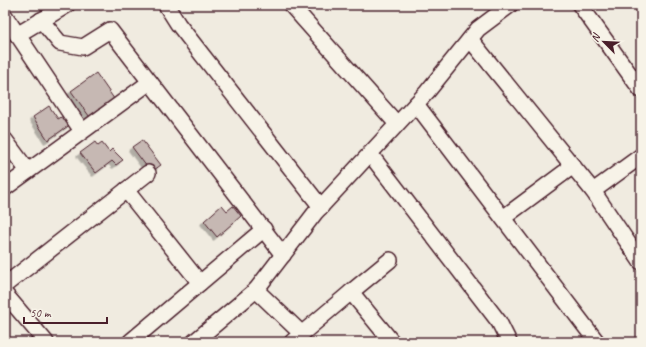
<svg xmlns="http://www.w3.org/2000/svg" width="646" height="347" font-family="Caveat,sans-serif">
<defs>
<filter id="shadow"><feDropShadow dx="-3.5" dy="3.5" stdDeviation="0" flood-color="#0004"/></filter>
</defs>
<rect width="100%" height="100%" fill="#f0ebe0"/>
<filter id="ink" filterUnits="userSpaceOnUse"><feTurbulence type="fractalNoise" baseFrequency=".025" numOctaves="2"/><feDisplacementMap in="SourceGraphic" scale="8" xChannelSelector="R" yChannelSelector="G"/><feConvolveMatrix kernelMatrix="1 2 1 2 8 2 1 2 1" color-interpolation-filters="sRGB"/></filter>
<g filter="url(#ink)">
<g fill="#c6b8b3" stroke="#4a1f2b" filter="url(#shadow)">
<path d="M96,73L117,103L92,120L71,91Z"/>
<path d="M49,106L58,119L65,115L71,124L48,140L33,117Z"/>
<path d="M142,140L161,165L154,170L151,165L147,167L132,147Z"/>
<path d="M95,142L98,146L102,143L109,152L112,149L123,160L116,165L112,161L96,173L80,153Z"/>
<path d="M222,205L227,211L233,206L241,216L217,237L204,221Z"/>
</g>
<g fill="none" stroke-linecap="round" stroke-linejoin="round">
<g stroke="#4a1f2b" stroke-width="18">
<g id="minor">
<path d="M166,5L178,24L321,207"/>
<path d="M291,5L397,124"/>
<path d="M580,5L641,90"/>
<path d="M5,16L82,131"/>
<path d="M41,20L60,43L83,47L110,30L283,255"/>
<path d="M17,35L67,5"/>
<path d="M470,39L593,191L641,262"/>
<path d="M416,104L597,342"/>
<path d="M5,140L28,171"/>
<path d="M370,154L499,322L509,342"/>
<path d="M5,188L150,82"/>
<path d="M126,190L200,283"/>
<path d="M593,191L641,156"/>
<path d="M503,218L573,166"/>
<path d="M5,285L148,173"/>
<path d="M351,292L390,260"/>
<path d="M5,294L46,342"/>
<path d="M302,334L256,290L315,213L427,92L478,29L510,5"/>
<path d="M130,342L264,229"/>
<path d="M194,342L256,290"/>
<path d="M292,342L351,292L392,342"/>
</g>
</g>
<use href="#minor" stroke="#f7f3e8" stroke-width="15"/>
</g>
</g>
<rect width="646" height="347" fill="none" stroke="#f7f3e8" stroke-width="20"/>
<rect x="10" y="10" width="626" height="327" fill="none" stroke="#4a1f2b" stroke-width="1.5" filter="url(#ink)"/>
<g transform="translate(604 42) rotate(294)" stroke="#f7f3e8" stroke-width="3" paint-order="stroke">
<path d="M0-3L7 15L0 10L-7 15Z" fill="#4a1f2b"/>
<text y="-6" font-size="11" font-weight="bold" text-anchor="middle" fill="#4a1f2b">N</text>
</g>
<path d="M24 317v6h83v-6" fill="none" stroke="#4a1f2b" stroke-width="2"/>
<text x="30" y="317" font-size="12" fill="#4a1f2b" stroke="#f7f3e8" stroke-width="3" paint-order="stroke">50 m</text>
</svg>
